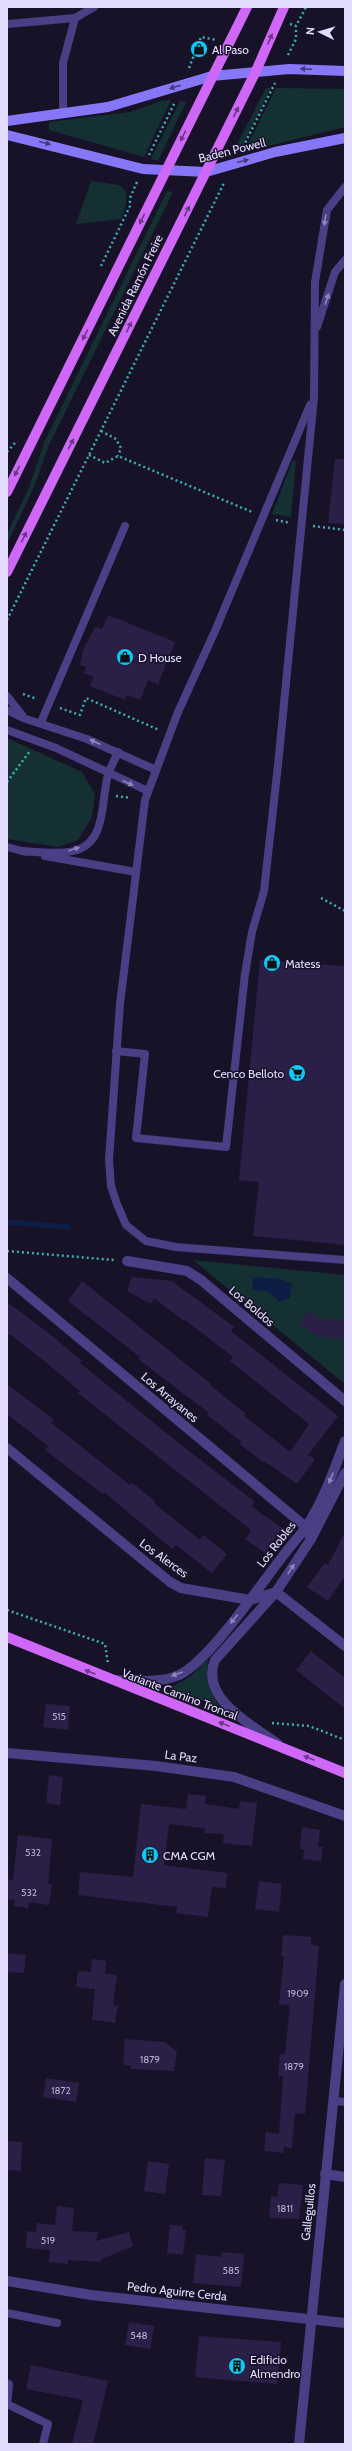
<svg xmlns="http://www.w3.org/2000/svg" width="352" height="2451" font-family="Cabin,sans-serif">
<rect width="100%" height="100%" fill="#181228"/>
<g fill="#153032">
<path d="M266,88H271L238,154L234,150Z"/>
<path d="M276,88L345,89V127L244,152Z"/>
<path d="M171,100L144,157L49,130V122L130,112L162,101Z"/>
<path d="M180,101L186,102L158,161L151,159Z"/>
<path d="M91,181L119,185L126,192V204L121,219L76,224Z"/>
<path d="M167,191L173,192L49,445L34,487L7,544V534L30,485L44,443Z"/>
<path d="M293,460L296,461L291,517L272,514Z"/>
<path d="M7,738L82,772L95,794L92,817L78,840L58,847L7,839Z"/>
<path d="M193,1260L345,1275V1384Z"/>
<path d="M208,1659C206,1682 208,1689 221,1708L170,1688L191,1676Z"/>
</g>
<path fill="#0e1d46" d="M253,1277L280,1279L292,1284L290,1298L279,1301L266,1291L252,1290Z"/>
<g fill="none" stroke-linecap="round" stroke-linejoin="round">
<path stroke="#0e1d46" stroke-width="5.5" d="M7,1222L68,1227"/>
</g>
<g fill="#2b1f48">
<path d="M335,459H345V524L328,523Z"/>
<path d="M108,615L175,642L158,684L148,680L140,700L127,695L125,700L90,686L94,677L84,673L86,667L80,665L83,650L95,627L102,629Z"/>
<path d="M260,960L345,966V1245L253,1236L259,1182L239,1180Z"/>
<path d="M132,1277L172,1281L234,1327L231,1331L338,1416L308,1455L315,1459L297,1484L264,1461L263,1462L240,1444L242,1442L207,1415L209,1413L138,1359L140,1357L68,1301L82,1281L212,1385L211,1386L246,1414L244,1416L290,1452L309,1424L230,1361L233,1357L185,1320L184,1321L154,1298L151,1304L127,1291Z"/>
<path d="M7,1302L46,1331L82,1361L80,1363L185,1448L255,1502L251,1506L282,1528L265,1553L245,1539L251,1530L78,1393L80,1391L44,1361L11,1335H7Z"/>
<path d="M309,1311L320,1319L345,1321V1339L316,1336L299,1324Z"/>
<path d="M7,1384L54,1420L51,1423L130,1485L132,1483L155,1501L154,1503L200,1540L203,1535L227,1554L212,1573L176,1545L172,1549L104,1492L103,1494L45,1450L48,1446L7,1414Z"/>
<path d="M345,1532V1576L328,1601L307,1587L325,1563L328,1565Z"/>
<path d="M311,1651L345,1678V1709L296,1670Z"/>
<path d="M46,1704L70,1706L68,1730L43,1727Z"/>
<path d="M49,1775L63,1777L60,1805L46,1803Z"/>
<path d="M188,1794L206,1796L205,1804L239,1809L240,1801L257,1803L252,1846L223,1843L224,1834L204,1833L205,1828L169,1824L164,1865L227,1873L226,1888L212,1887L208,1917L176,1913L177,1907L78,1895L80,1872L133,1877L141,1804L186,1809Z"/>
<path d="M302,1827L320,1830L318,1847H323L321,1861L303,1859L304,1850L300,1849Z"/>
<path d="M18,1835L52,1839L48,1884L52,1885L49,1905L29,1902L28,1908L14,1906L15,1900L7,1899V1879L13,1880Z"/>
<path d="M259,1881L282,1884L279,1912L255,1909Z"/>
<path d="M283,1935L311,1937V1945L319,1946L305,2114L295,2113L292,2148L284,2147L283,2153L264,2151L266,2132L279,2134L283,2076H278L280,2054H285L290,2005L279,2004L284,1956H281Z"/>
<path d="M7,1953L26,1955L24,1973L7,1972Z"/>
<path d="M92,1959L106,1961L105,1974L117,1975L113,2005L118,2006L115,2023L92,2020L95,1989L76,1987L78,1971L91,1972Z"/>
<path d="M125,2039L165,2042L177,2052L174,2071L131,2069V2066L123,2065Z"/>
<path d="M46,2078L79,2083L76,2102L43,2097Z"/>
<path d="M7,2141L22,2142L21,2171L7,2170Z"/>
<path d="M205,2158L225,2160L221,2196L202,2195Z"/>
<path d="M148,2161L169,2164L165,2194L144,2191Z"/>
<path d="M279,2183L303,2185L299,2219L269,2218L271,2196L277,2197Z"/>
<path d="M57,2206L74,2208L72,2231L98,2232L96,2241L129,2232L133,2246L100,2260V2262L68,2260V2264L49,2262L50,2250L26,2248L27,2231L36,2232L37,2223L55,2225Z"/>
<path d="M170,2225L183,2226L182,2229L186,2230L183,2255L167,2253Z"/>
<path d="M222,2252L244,2254L241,2287L193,2283L196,2254L221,2257Z"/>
<path d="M129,2322L154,2326L150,2349L125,2345Z"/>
<path d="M199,2336L281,2342L277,2384L195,2377Z"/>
<path d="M31,2365L108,2381L93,2444H72L83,2400L26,2389Z"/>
</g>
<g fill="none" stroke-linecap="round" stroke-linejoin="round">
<g stroke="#37b1b5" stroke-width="2.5" stroke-dasharray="2 3" stroke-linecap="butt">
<path d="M290,24L296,26L306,7"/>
<path d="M288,55L296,39V26"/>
<path d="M189,68L201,37L217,40"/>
<path d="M243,147L275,83"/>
<path d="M149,155L175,102"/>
<path d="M101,266L130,206V198L137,182"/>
<path d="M101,431L116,439L121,448L118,456"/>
<path d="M7,452L15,443"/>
<path d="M89,455L105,463L118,456L252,512"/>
<path d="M276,520L290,523"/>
<path d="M313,526L345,530"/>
<path d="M7,620L225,181"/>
<path d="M23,694L37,699"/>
<path d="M60,708L80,715L86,698L159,730"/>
<path d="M7,782L30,751"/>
<path d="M116,796L131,798"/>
<path d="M321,898L345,911"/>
<path d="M7,1251L114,1260"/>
<path d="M7,1610L105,1644L108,1664"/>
<path d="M272,1723L309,1726L345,1740"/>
</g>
<g stroke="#483f85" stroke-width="8">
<path d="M8,24L75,18"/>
<path d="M63,114V63L75,18L94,7"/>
<path d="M317,327L335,272L345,260"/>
<path d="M310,405L215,631L178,712L145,800L120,1004L109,1160L111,1186L117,1204L126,1225L146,1241L176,1247L345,1260"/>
<path d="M7,696L22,715"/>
<path d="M7,710L23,718L87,739L156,770"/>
<path d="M41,722L125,526"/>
<path d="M7,730L56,748L148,791"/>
<path d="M7,847L26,852"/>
<path d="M22,851C39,852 60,855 77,850C107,840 101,799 108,775C110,767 115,760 118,752"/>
<path d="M45,856L136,872"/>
<path d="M116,1051L145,1054L136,1138L226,1147L245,974L252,932L264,891L278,765L314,397L315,282L327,210L345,187"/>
<path d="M333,2101L345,2102"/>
<path d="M7,2313L57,2323"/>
<path d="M7,2383L9,2384L7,2404L48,2424L43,2444"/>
</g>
<g stroke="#483f85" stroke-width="10">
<path d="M127,1261L187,1271L201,1280L345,1401"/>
<path d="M7,1278L306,1527L311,1539"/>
<path d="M7,1448L170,1582L181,1588L250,1600L276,1592L345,1646"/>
<path d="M116,1680C135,1681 161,1683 179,1675C210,1660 260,1585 283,1556C290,1546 299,1537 306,1527C323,1502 334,1470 345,1441"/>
<path d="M278,1744C252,1725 199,1698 215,1660L276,1592L311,1539L345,1473"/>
<path d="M7,1753L156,1766L234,1777L345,1816"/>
<path d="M325,2174L345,2177"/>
<path d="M7,2281L91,2295L345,2323"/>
<path d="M299,2444L345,1984"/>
</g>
<g stroke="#8677f8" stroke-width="10">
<path d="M7,121L108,107L212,76L289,69L345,71"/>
<path d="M7,135L143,169L206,172L275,152L345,138"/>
</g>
<g stroke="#cf67f8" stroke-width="10">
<path d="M7,492L247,7"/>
<path d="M7,572L256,71L284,7"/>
<path d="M7,1637L345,1773"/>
</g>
</g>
<defs><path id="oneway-solid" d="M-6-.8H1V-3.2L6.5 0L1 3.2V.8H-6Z"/></defs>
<g fill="#6a3886">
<use href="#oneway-solid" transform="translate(270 39) rotate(-66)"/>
<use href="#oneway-solid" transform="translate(236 112) rotate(-64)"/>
<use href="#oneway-solid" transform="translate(183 136) rotate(116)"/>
<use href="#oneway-solid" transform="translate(187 211) rotate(-64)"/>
<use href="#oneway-solid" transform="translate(142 219) rotate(116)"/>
<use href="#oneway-solid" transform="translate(129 327) rotate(-64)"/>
<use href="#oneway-solid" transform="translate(85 335) rotate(116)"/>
<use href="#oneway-solid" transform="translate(71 444) rotate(-62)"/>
<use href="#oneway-solid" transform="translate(17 471) rotate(117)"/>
<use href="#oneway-solid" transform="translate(24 537) rotate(-64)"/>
<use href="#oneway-solid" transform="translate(90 1672) rotate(-157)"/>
<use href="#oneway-solid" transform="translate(224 1724) rotate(-159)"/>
<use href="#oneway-solid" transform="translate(309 1758) rotate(-158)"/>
</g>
<g fill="#443a7b">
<use href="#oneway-solid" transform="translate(306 69) rotate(-178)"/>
<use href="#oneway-solid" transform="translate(175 87) rotate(163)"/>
<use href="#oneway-solid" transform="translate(45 143) rotate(14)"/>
<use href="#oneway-solid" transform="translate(243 161) rotate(-15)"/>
</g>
<g fill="#8d85bb">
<use href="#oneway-solid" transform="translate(325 220) rotate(99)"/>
<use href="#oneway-solid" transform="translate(327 299) rotate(-72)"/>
<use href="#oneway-solid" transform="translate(95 742) rotate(-156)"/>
<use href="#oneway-solid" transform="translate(128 783) rotate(24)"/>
<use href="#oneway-solid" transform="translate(74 849) rotate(-16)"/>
<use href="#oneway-solid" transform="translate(331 1478) rotate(113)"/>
<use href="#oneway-solid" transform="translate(291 1569) rotate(-57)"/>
<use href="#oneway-solid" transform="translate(234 1619) rotate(130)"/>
<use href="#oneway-solid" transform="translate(177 1674) rotate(160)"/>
</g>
<defs>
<g id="shop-disc" transform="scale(0.9)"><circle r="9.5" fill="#11c7f3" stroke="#181228"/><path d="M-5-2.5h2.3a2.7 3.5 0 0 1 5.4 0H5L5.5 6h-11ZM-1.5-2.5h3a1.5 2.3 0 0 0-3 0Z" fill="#111"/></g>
<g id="supermarket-disc" transform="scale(0.9)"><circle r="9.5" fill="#11c7f3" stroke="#181228"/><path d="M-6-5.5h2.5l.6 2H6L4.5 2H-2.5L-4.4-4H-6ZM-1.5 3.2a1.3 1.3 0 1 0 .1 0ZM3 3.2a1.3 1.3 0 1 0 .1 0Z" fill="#111"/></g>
<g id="building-disc" transform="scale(0.9)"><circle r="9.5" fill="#11c7f3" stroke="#181228"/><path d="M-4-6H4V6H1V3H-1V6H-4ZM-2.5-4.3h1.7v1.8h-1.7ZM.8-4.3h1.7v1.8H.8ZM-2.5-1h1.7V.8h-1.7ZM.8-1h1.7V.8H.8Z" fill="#111"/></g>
</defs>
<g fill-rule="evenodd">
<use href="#shop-disc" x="199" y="49"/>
<use href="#shop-disc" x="125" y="657"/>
<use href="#shop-disc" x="272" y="963"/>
<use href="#supermarket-disc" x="297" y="1073"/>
<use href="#building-disc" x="150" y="1855"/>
<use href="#building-disc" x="237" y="2366"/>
</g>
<g text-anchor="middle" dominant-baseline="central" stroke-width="3" stroke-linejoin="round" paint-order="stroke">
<g font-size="10" fill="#b4acd0">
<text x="59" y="1716">515</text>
<text x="33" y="1852">532</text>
<text x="29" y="1892">532</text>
<text x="298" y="1993">1909</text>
<text x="150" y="2059">1879</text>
<text x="294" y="2066">1879</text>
<text x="61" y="2090">1872</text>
<text x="285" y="2208">1811</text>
<text x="48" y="2240">519</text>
<text x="231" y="2270">585</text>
<text x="139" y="2335">548</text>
</g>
<g font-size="12" fill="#e2dbfd" stroke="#181228" text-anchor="start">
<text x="212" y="49">Al Paso</text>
<text x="138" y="657">D House</text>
<text x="285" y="963">Matess</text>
<text x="284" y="1073" text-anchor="end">Cenco Belloto</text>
<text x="163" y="1855">CMA CGM</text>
<text x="250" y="2359">Edificio<tspan x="250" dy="14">Almendro</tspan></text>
</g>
<g font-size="12" fill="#e2dbfd" stroke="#181228">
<text transform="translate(232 150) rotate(-14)">Baden Powell</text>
<text transform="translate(135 285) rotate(-64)">Avenida Ramón Freire</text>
<text transform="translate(252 1306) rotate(40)">Los Boldos</text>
<text transform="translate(170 1397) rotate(40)">Los Arrayanes</text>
<text transform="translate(276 1544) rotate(-52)">Los Robles</text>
<text transform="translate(164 1558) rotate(36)">Los Alerces</text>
<text transform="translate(180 1694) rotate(21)">Variante Camino Troncal</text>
<text transform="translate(181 1756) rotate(7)">La Paz</text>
<text transform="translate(308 2212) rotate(-84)">Galleguillos</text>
<text transform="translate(177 2291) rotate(6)">Pedro Aguirre Cerda</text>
</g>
</g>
<rect width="352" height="2451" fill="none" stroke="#e2dbfd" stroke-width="16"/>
<g transform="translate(320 32) rotate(275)" stroke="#181228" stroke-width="3" paint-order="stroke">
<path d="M0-3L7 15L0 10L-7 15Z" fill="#e2dbfd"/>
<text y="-6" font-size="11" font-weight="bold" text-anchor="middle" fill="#e2dbfd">N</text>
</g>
</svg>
